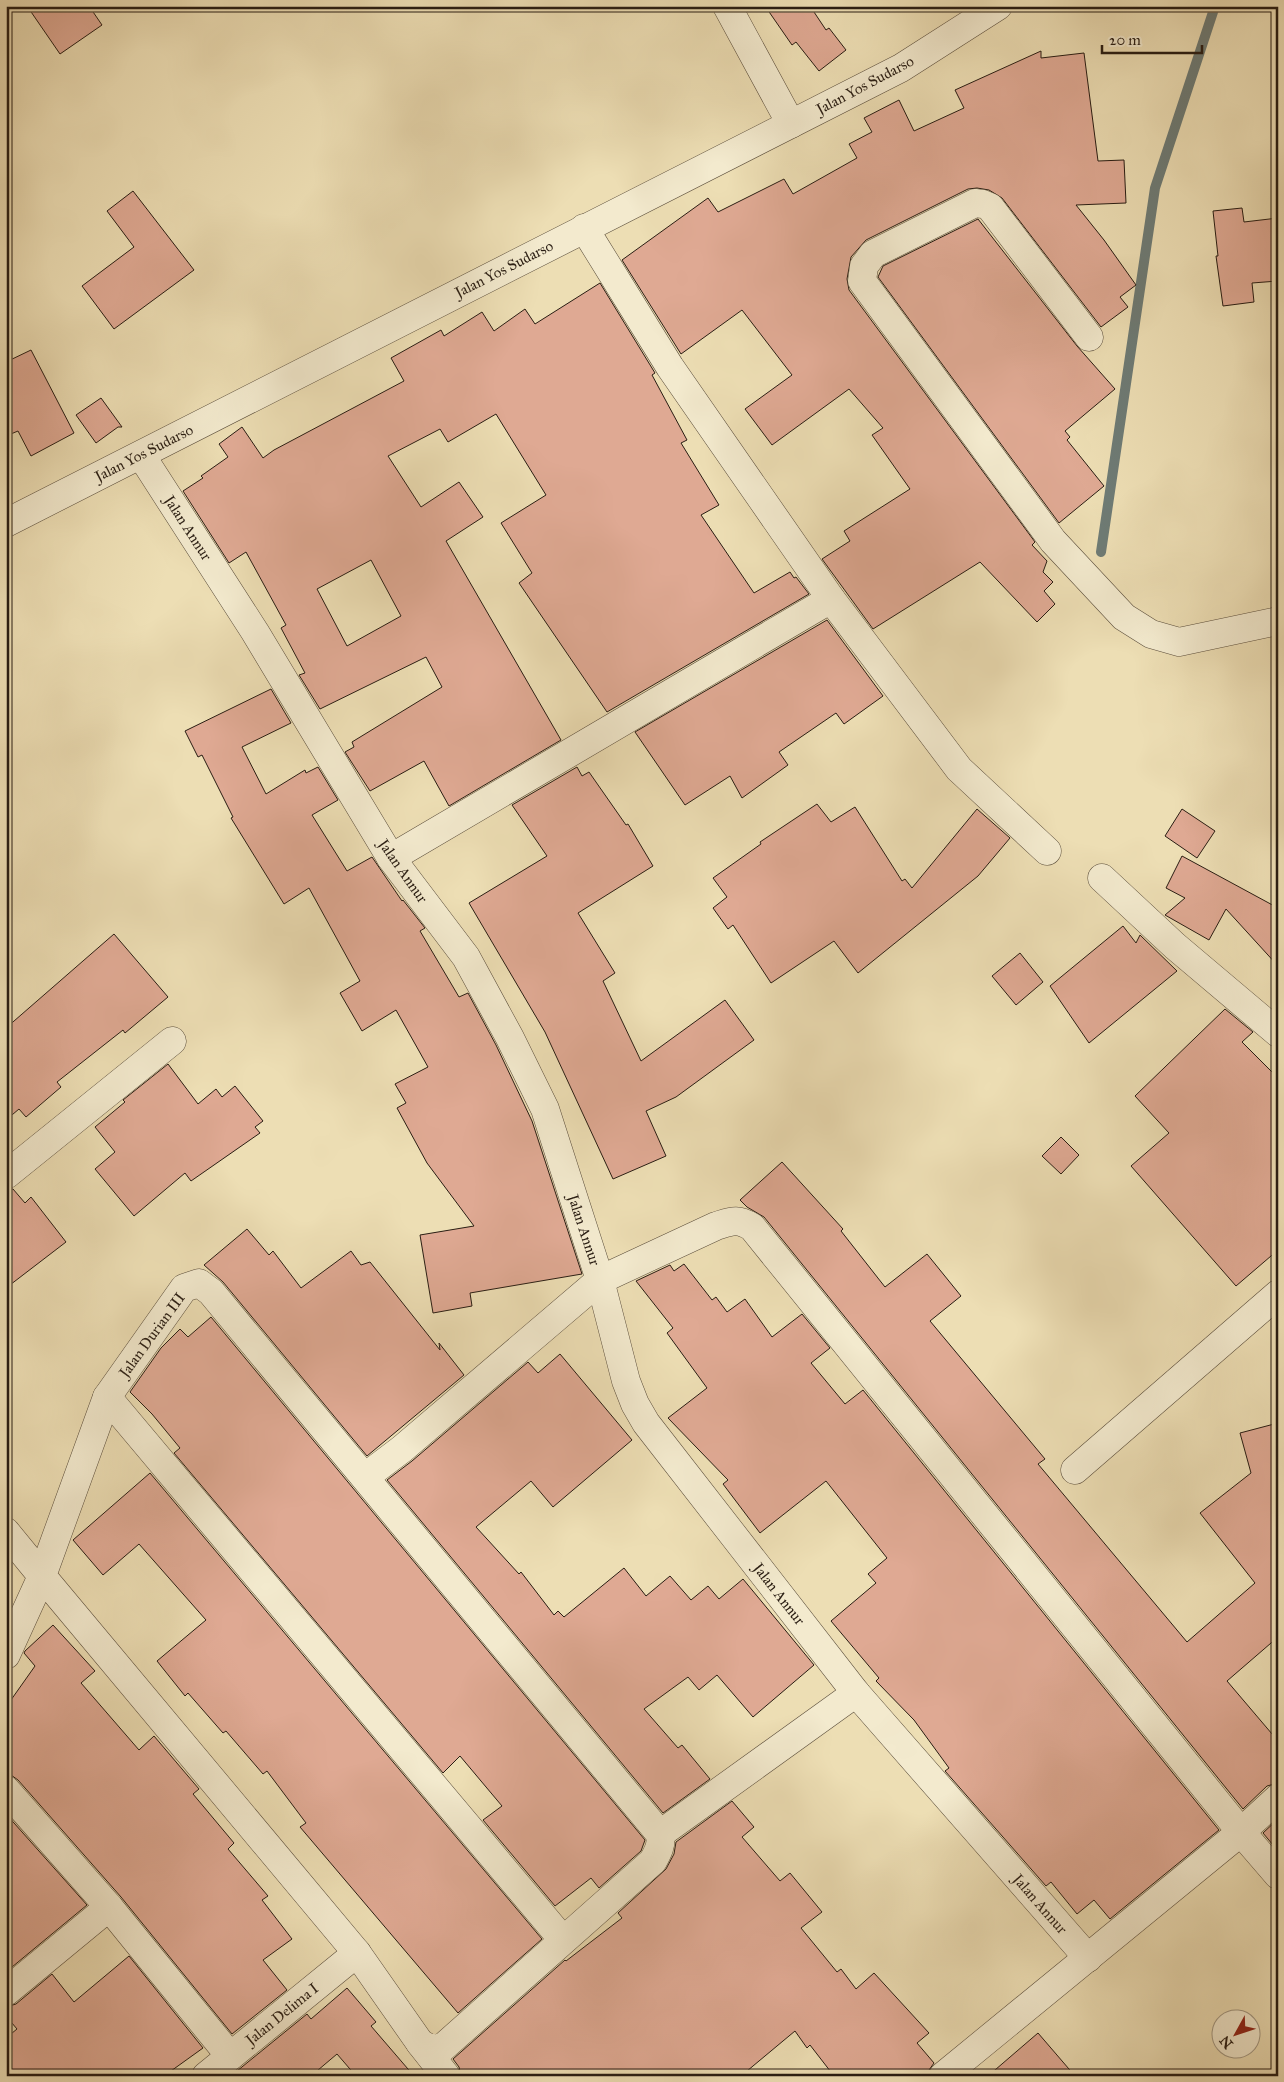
<svg xmlns="http://www.w3.org/2000/svg" width="1284" height="2082" font-family="'IM FELL Great Primer',serif">
<rect width="100%" height="100%" fill="#eddeb4"/>
<filter id="stains"><feTurbulence type="fractalNoise" baseFrequency=".004" numOctaves="4"/><feColorMatrix values="0 0 0 0 .2 0 0 0 0 .09 0 0 0 0 .02 0 0 0 .5 -.17"/></filter>
<radialGradient id="worn" r=".72"><stop offset=".6" stop-color="#630" stop-opacity="0"/><stop offset="1" stop-color="#630" stop-opacity=".3"/></radialGradient>
<g fill="none" stroke-linecap="round" stroke-linejoin="round">
<path stroke="#6e7b75" stroke-width="10" d="M1101,552L1155,188L1215,6"/>
</g>
<g fill="#dfa993" stroke="#291d13" fill-rule="evenodd">
<path d="M27,6H89L102,25L60,54Z"/>
<path d="M765,6H810L826,30L829,28L846,50L819,71L796,42L792,45Z"/>
<path d="M1041,51V58L1084,53L1098,161L1124,160L1126,203L1076,205L1104,240L1136,285L1120,297L1128,307L1101,327L1002,198L989,190L977,188L968,189L866,240L851,257L847,279L849,290L1035,542L1032,545L1047,561L1043,572L1053,582L1044,591L1055,604L1037,622L980,562L873,629L822,559L850,541L844,531L910,489L872,435L883,428L849,389L772,445L745,409L792,375L742,310L681,354L622,260L708,198L718,212L784,179L793,194L857,158L849,144L872,132L864,118L899,100L914,131L964,108L955,90Z"/>
<path d="M133,191L194,270L114,329L82,286L134,247L107,211Z"/>
<path d="M1242,208L1244,222L1278,218V281L1252,283L1254,302L1223,306L1216,256H1218L1213,211Z"/>
<path d="M978,219L1077,346L1115,389L1065,431L1070,437L1067,440L1104,486L1059,523L878,277L883,266Z"/>
<path d="M600,283L655,373L652,375L687,440L681,443L719,505L701,515L754,593L790,572L794,578L796,577L809,594L607,712L519,583L532,573L501,523L546,495L496,414L448,442L440,429L388,456L421,507L459,482L483,517L446,541L561,740L449,806L424,761L370,791L345,752L354,747L352,742L442,687L426,657L320,709L299,675L305,673L281,628L286,625L246,552L229,563L183,491L203,478L201,476L228,457L219,444L242,427L263,458L274,450L404,381L391,358L441,330L444,336L482,312L494,331L525,309L535,324ZM371,560L401,616L347,646L317,589Z"/>
<path d="M31,350L74,433L31,456L18,431L6,436V362Z"/>
<path d="M101,398L122,427H118L96,443L76,415Z"/>
<path d="M827,620L883,696L844,724L836,713L779,752L788,765L742,798L730,776L685,805L635,732Z"/>
<path d="M271,689L291,723L242,747L266,794L305,770L306,773L318,767L338,800L312,815L347,871L372,857L402,901L403,900L425,928L420,931L459,997L468,993L496,1045L532,1121L582,1274L470,1293L472,1306L433,1313L420,1235L474,1226L427,1163L397,1108L406,1103L395,1084L428,1067L396,1010L362,1031L340,993L360,981L309,888L284,904L231,818L233,817L202,755L198,757L185,731Z"/>
<path d="M577,767L582,776L589,772L626,825L628,824L653,866L578,913L615,973L603,981L641,1061L725,1000L754,1040L676,1097L646,1111L666,1156L613,1179L545,1032L469,903L547,856L512,805Z"/>
<path d="M817,804L831,822L855,807L902,881L905,879L912,888L977,809L1010,838L978,876L858,973L834,941L771,983L733,925L728,929L713,908L727,897L713,878L761,844L760,842Z"/>
<path d="M1182,809L1215,831L1197,858L1165,836Z"/>
<path d="M1182,856L1278,908V966L1226,909L1209,940L1165,915L1185,898L1166,888Z"/>
<path d="M1123,926L1136,943L1140,935L1177,971L1089,1043L1050,986Z"/>
<path d="M114,934L168,997L125,1033L123,1030L57,1082L61,1087L26,1117L19,1109L6,1120V1028Z"/>
<path d="M1020,953L1043,982L1016,1005L992,976Z"/>
<path d="M1225,1009L1253,1032L1242,1042L1278,1078V1250L1236,1286L1131,1166L1169,1133L1135,1096Z"/>
<path d="M168,1064L198,1104L216,1089L222,1097L235,1086L263,1121L255,1127L260,1133L191,1181L185,1173L134,1216L95,1169L115,1152L95,1127L125,1102L123,1100Z"/>
<path d="M1061,1137L1079,1155L1061,1174L1042,1156Z"/>
<path d="M782,1162L843,1229L841,1231L885,1287L927,1254L961,1296L930,1321L1045,1459L1038,1464L1187,1642L1255,1583L1200,1513L1251,1473L1240,1433L1278,1423V1637L1227,1681L1278,1741V1783L1267,1786L1243,1809L764,1217L747,1207L740,1200Z"/>
<path d="M13,1189L25,1203L31,1197L66,1242L6,1288V1190Z"/>
<path d="M247,1229L269,1255L273,1251L301,1288L351,1251L361,1265L370,1262L440,1350L439,1343L464,1375L367,1456L223,1282L204,1265Z"/>
<path d="M684,1264L712,1300L716,1297L727,1312L745,1299L772,1337L802,1314L830,1348L811,1363L845,1404L863,1390L1219,1830L1110,1919L1094,1900L1077,1914L1051,1882L1046,1886L945,1771L949,1768L914,1720L876,1681L879,1678L831,1621L876,1583L868,1574L887,1558L826,1481L760,1533L723,1484L728,1480L668,1418L707,1388L667,1333L673,1328L636,1281L670,1265L674,1271Z"/>
<path d="M211,1317L645,1840L641,1851L599,1888L591,1878L555,1906L483,1820L502,1806L460,1756L443,1773L174,1453L180,1448L152,1414L130,1392L161,1348L180,1329L188,1337Z"/>
<path d="M560,1354L632,1440L553,1507L531,1481L476,1527L519,1574L521,1572L554,1615L558,1611L564,1617L624,1568L646,1596L670,1576L691,1600L708,1586L719,1599L743,1579L814,1665L753,1717L717,1675L699,1690L688,1677L644,1709L678,1748L682,1745L710,1779L663,1813L387,1480L412,1461L528,1362L538,1373Z"/>
<path d="M150,1473L542,1939L458,2013L300,1827L306,1823L267,1771L263,1774L226,1731L223,1733L188,1693L185,1696L157,1661L206,1620L139,1544L103,1575L73,1540Z"/>
<path d="M53,1625L95,1671L81,1683L139,1750L154,1736L199,1789L193,1794L234,1843L228,1849L268,1896L262,1900L292,1939L263,1960L287,1990L232,2034L121,1897L18,1780L11,1775H6V1707L35,1666L24,1653L25,1651Z"/>
<path d="M732,1801L754,1827L742,1837L780,1881L790,1873L822,1912L801,1928L837,1972L841,1969L856,1989L874,1973L929,2033L917,2043L934,2063L929,2070L928,2076H834L810,2045L807,2048L795,2031L741,2076H461L459,2067L453,2059L565,1960L566,1961L622,1918L618,1913L666,1869L674,1854L676,1842Z"/>
<path d="M6,1814L87,1905L6,1972Z"/>
<path d="M1278,1819V1851L1263,1833Z"/>
<path d="M129,1956L203,2048L164,2076H6V2038L17,2029L6,2016V2007L16,2004L52,1974L74,2002Z"/>
<path d="M347,1988L376,2022L371,2026L414,2076H356L337,2054L311,2076H242L237,2071L307,2014L311,2019Z"/>
<path d="M1038,2033L1075,2076H988Z"/>
</g>
<g fill="none" stroke-linecap="round" stroke-linejoin="round">
<g stroke="#5a4d3b" stroke-width="29">
<g id="minor">
<path d="M727,6L791,124"/>
<path d="M584,228L670,367L831,599L959,769L1047,851"/>
<path d="M1089,337L990,207L983,204L975,203L873,254L864,266L862,281L1053,541L1124,617L1151,634L1179,642L1278,621"/>
<path d="M141,455L255,632L391,858L466,957L510,1038L545,1109L600,1280L626,1381L635,1404L646,1423L856,1693L1088,1958"/>
<path d="M6,523L901,68L998,6"/>
<path d="M391,858L831,599"/>
<path d="M1102,878L1175,946L1278,1033"/>
<path d="M6,1175L172,1041"/>
<path d="M107,1397L563,1940"/>
<path d="M1075,1470L1278,1294"/>
<path d="M365,1477L402,1449L600,1280L716,1226C732,1221 737,1218 752,1227L1241,1832L1278,1875"/>
<path d="M6,1532L42,1576L357,1953L420,2043L427,2047L441,2049L653,1861C658,1852 662,1845 660,1834L211,1292L199,1283L184,1288L107,1397L42,1576L6,1655"/>
<path d="M6,1790L109,1907L230,2056"/>
<path d="M660,1834L856,1693"/>
<path d="M6,1992L109,1907"/>
<path d="M420,2043L446,2076"/>
<path d="M206,2076L357,1953"/>
<path d="M943,2076L1241,1832L1278,1798"/>
</g>
</g>
<use href="#minor" stroke="#f3eace" stroke-width="28"/>
</g>
<g text-anchor="middle" dominant-baseline="central" stroke-width="4.5" stroke-linejoin="round" paint-order="stroke">
<g font-size="15" fill="#291d13" stroke="#f3eace">
<text transform="translate(865 85) rotate(-28)">Jalan Yos Sudarso</text>
<text transform="translate(504 269) rotate(-27)">Jalan Yos Sudarso</text>
<text transform="translate(144 453) rotate(-27)">Jalan Yos Sudarso</text>
<text transform="translate(188 528) rotate(57)">Jalan Annur</text>
<text transform="translate(403 871) rotate(55)">Jalan Annur</text>
<text transform="translate(584 1230) rotate(72)">Jalan Annur</text>
<text transform="translate(152 1335) rotate(-54)">Jalan Durian III</text>
<text transform="translate(779 1594) rotate(52)">Jalan Annur</text>
<text transform="translate(1040 1904) rotate(49)">Jalan Annur</text>
<text transform="translate(282 2014) rotate(-39)">Jalan Delima I</text>
</g>
</g>
<rect width="1284" height="2082" fill="none" stroke="#eddeb4" stroke-width="25"/>
<rect x="8" y="8" width="1269" height="2067" fill="none" stroke="#291d13" stroke-width="2.5"/>
<rect x="12" y="12" width="1259" height="2057" fill="none" stroke="#291d13"/>
<g transform="translate(1236 2034) rotate(230)"><circle r="24" fill="#f3eace" stroke="#a29883"/>
<path d="M0-4L9 19L0 12L-9 19Z" fill="#8f2418"/>
<text y="-8" font-size="14" font-weight="bold" text-anchor="middle" fill="#291d13">N</text>
</g>
<path d="M1102 45v8h100v-8" fill="none" stroke="#291d13" stroke-width="2.5"/>
<text x="1109" y="45" font-size="15" fill="#291d13" stroke="#f3eace" stroke-width="4" paint-order="stroke">20 m</text>
<rect width="100%" height="100%" filter="url(#stains)"/>
<rect width="100%" height="100%" fill="url(#worn)"/>
</svg>
